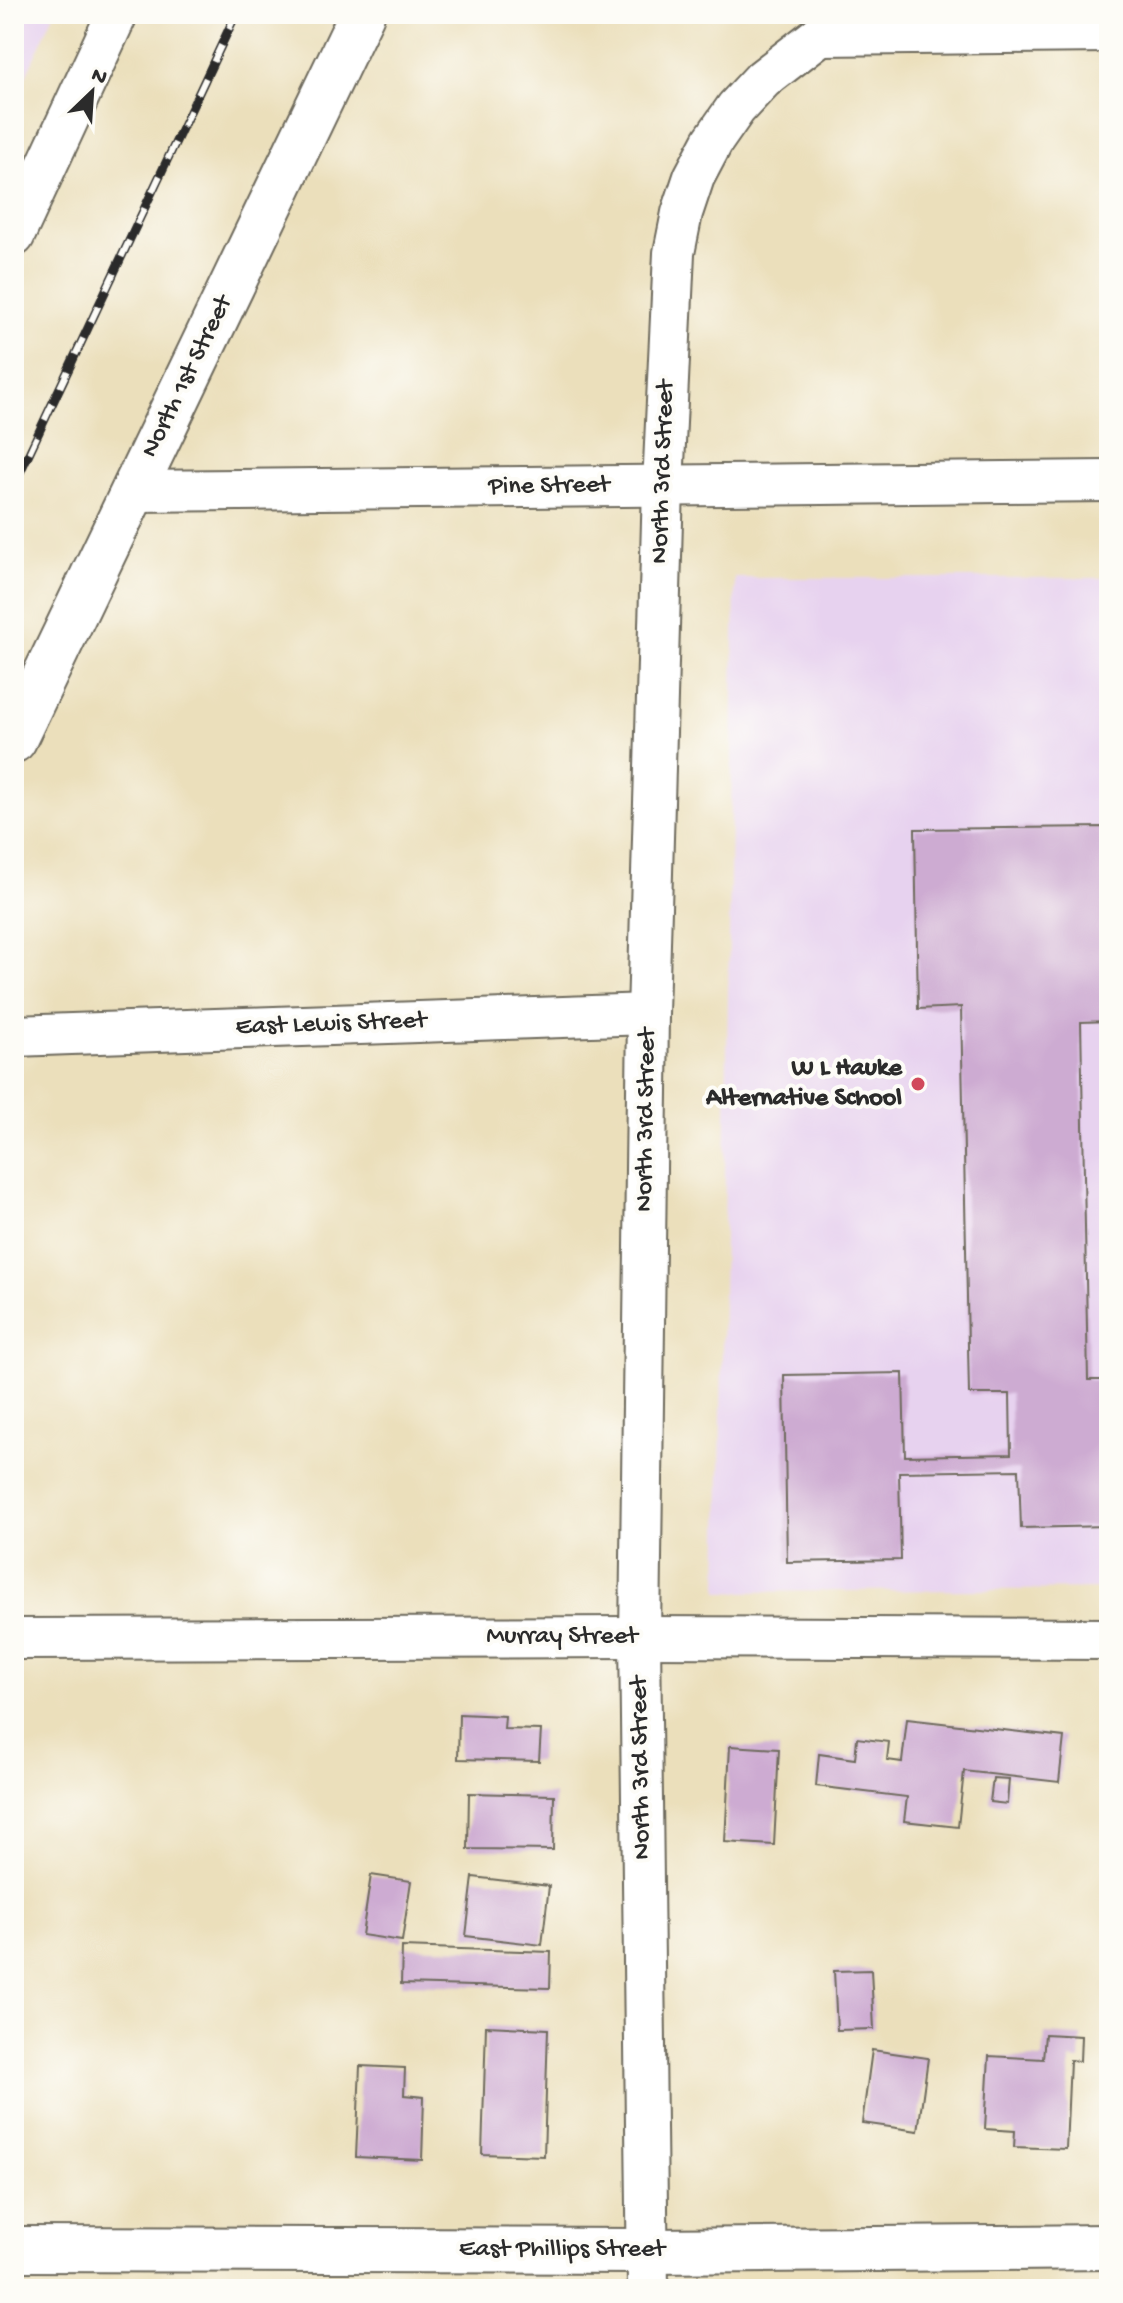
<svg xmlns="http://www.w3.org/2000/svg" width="1123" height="2303" font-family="'Gochi Hand',sans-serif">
<rect width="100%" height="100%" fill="#fdfcf7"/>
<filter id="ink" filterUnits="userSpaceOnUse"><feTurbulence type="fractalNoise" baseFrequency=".0125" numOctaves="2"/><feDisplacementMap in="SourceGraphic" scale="16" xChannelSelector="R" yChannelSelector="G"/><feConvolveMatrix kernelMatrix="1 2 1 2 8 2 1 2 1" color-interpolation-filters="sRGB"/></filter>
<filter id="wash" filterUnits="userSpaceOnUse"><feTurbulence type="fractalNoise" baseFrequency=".006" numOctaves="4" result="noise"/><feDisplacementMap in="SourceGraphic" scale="32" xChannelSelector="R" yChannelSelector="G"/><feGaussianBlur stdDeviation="1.8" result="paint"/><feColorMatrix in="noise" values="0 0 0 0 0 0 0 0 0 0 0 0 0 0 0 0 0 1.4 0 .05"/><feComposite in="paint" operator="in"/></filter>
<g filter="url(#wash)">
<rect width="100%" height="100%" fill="#ebdfbb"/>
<g fill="#e7d2ef">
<path d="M14,14H54L14,102Z"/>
<path d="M735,578H1109V1589L718,1592Z"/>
</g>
<g id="blocks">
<g fill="#cdabd2">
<path d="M1109,827V1021L1081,1022L1088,1380H1109V1526L1021,1528L1019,1470L899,1472L901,1560L787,1562L784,1375L903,1373L905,1456L1011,1454L1010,1394H969L961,1007L918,1009L915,829Z"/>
<path d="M459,1714L505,1716L504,1729L541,1730L539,1761L458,1759Z"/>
<path d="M907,1719L1064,1737L1059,1782L964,1771L958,1827L904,1821L907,1797L816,1786L819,1754L855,1759L857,1738L889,1742L887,1760L902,1762Z"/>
<path d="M730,1746L779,1749L774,1845L725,1842Z"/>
<path d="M993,1778L1009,1779L1007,1804L990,1802Z"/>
<path d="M469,1793L554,1795L553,1850L468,1849Z"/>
<path d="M371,1875L411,1881L402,1941L362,1935Z"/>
<path d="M473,1877L549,1886L542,1945L466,1936Z"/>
<path d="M402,1947L551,1952L550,1988L401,1984Z"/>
<path d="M871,1970L874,2029L837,2030L834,1971Z"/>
<path d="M486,2026L548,2029L544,2156L482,2154Z"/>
<path d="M1045,2034L1081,2036L1080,2061L1070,2060L1066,2149L1014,2147L1015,2131L985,2129L989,2056L1043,2059Z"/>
<path d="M872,2050L928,2058L918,2131L862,2123Z"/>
<path d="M360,2066L405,2068L404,2095L424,2097L422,2160L356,2157Z"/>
</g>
</g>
</g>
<g filter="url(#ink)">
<use href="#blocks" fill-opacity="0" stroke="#6e6a5d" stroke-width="2"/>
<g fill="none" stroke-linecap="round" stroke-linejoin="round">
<g stroke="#6e6a5d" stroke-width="44">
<g id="street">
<path d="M820,35L1109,32"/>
<path d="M14,236L117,14"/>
<path d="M134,491L1109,481"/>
<path d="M14,1036L648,1014"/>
<path d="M14,1639L640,1637L1109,1639"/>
<path d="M648,2289L640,1637L648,1014L663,486L674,253L682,213L694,177L713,141L736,108L763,79L820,35L842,14"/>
</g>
</g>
<g stroke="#6e6a5d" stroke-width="48">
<path id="secondary" d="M14,740L362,14"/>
</g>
<g stroke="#6e6a5d" stroke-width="48">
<path id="primary" d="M14,2249L648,2251L1109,2247"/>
</g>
<use href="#street" stroke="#fff" stroke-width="40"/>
<use href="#secondary" stroke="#fff" stroke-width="44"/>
<use href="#primary" stroke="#fff" stroke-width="44"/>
<g stroke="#2b2b2b" stroke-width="9">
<path id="rail" d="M14,485L236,14"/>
</g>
<use href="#rail" stroke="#fdfcf7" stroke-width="6" stroke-dasharray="18" stroke-linecap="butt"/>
</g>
</g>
<circle fill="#d1495b" stroke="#fdfcf7" stroke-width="3" cx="918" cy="1084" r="8"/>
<g text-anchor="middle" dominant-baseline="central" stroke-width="8" stroke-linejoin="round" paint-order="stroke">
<g font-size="26" fill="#2b2b2b" stroke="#fdfcf7">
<text transform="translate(188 377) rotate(-64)">North 1st Street</text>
<text transform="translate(664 472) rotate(-88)">North 3rd Street</text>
<text transform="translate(549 487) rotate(-1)">Pine Street</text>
<text transform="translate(331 1025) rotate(-2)">East Lewis Street</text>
<text transform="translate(647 1120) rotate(-89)">North 3rd Street</text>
<text x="562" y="1637">Murray Street</text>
<text transform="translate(642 1768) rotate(-91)">North 3rd Street</text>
<text x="562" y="2250">East Phillips Street</text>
</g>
<g font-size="26" font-weight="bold" fill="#2b2b2b" stroke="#fdfcf7" text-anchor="end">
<text x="902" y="1069">W L Hauke<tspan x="902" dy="30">Alternative School</tspan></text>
</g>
</g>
<rect width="1123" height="2303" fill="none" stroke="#fdfcf7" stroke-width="48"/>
<g transform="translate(92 92) rotate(25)" stroke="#fdfcf7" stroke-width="6" paint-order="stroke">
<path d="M0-6L14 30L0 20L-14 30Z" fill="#2b2b2b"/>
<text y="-12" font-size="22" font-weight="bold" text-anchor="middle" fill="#2b2b2b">N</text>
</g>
</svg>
